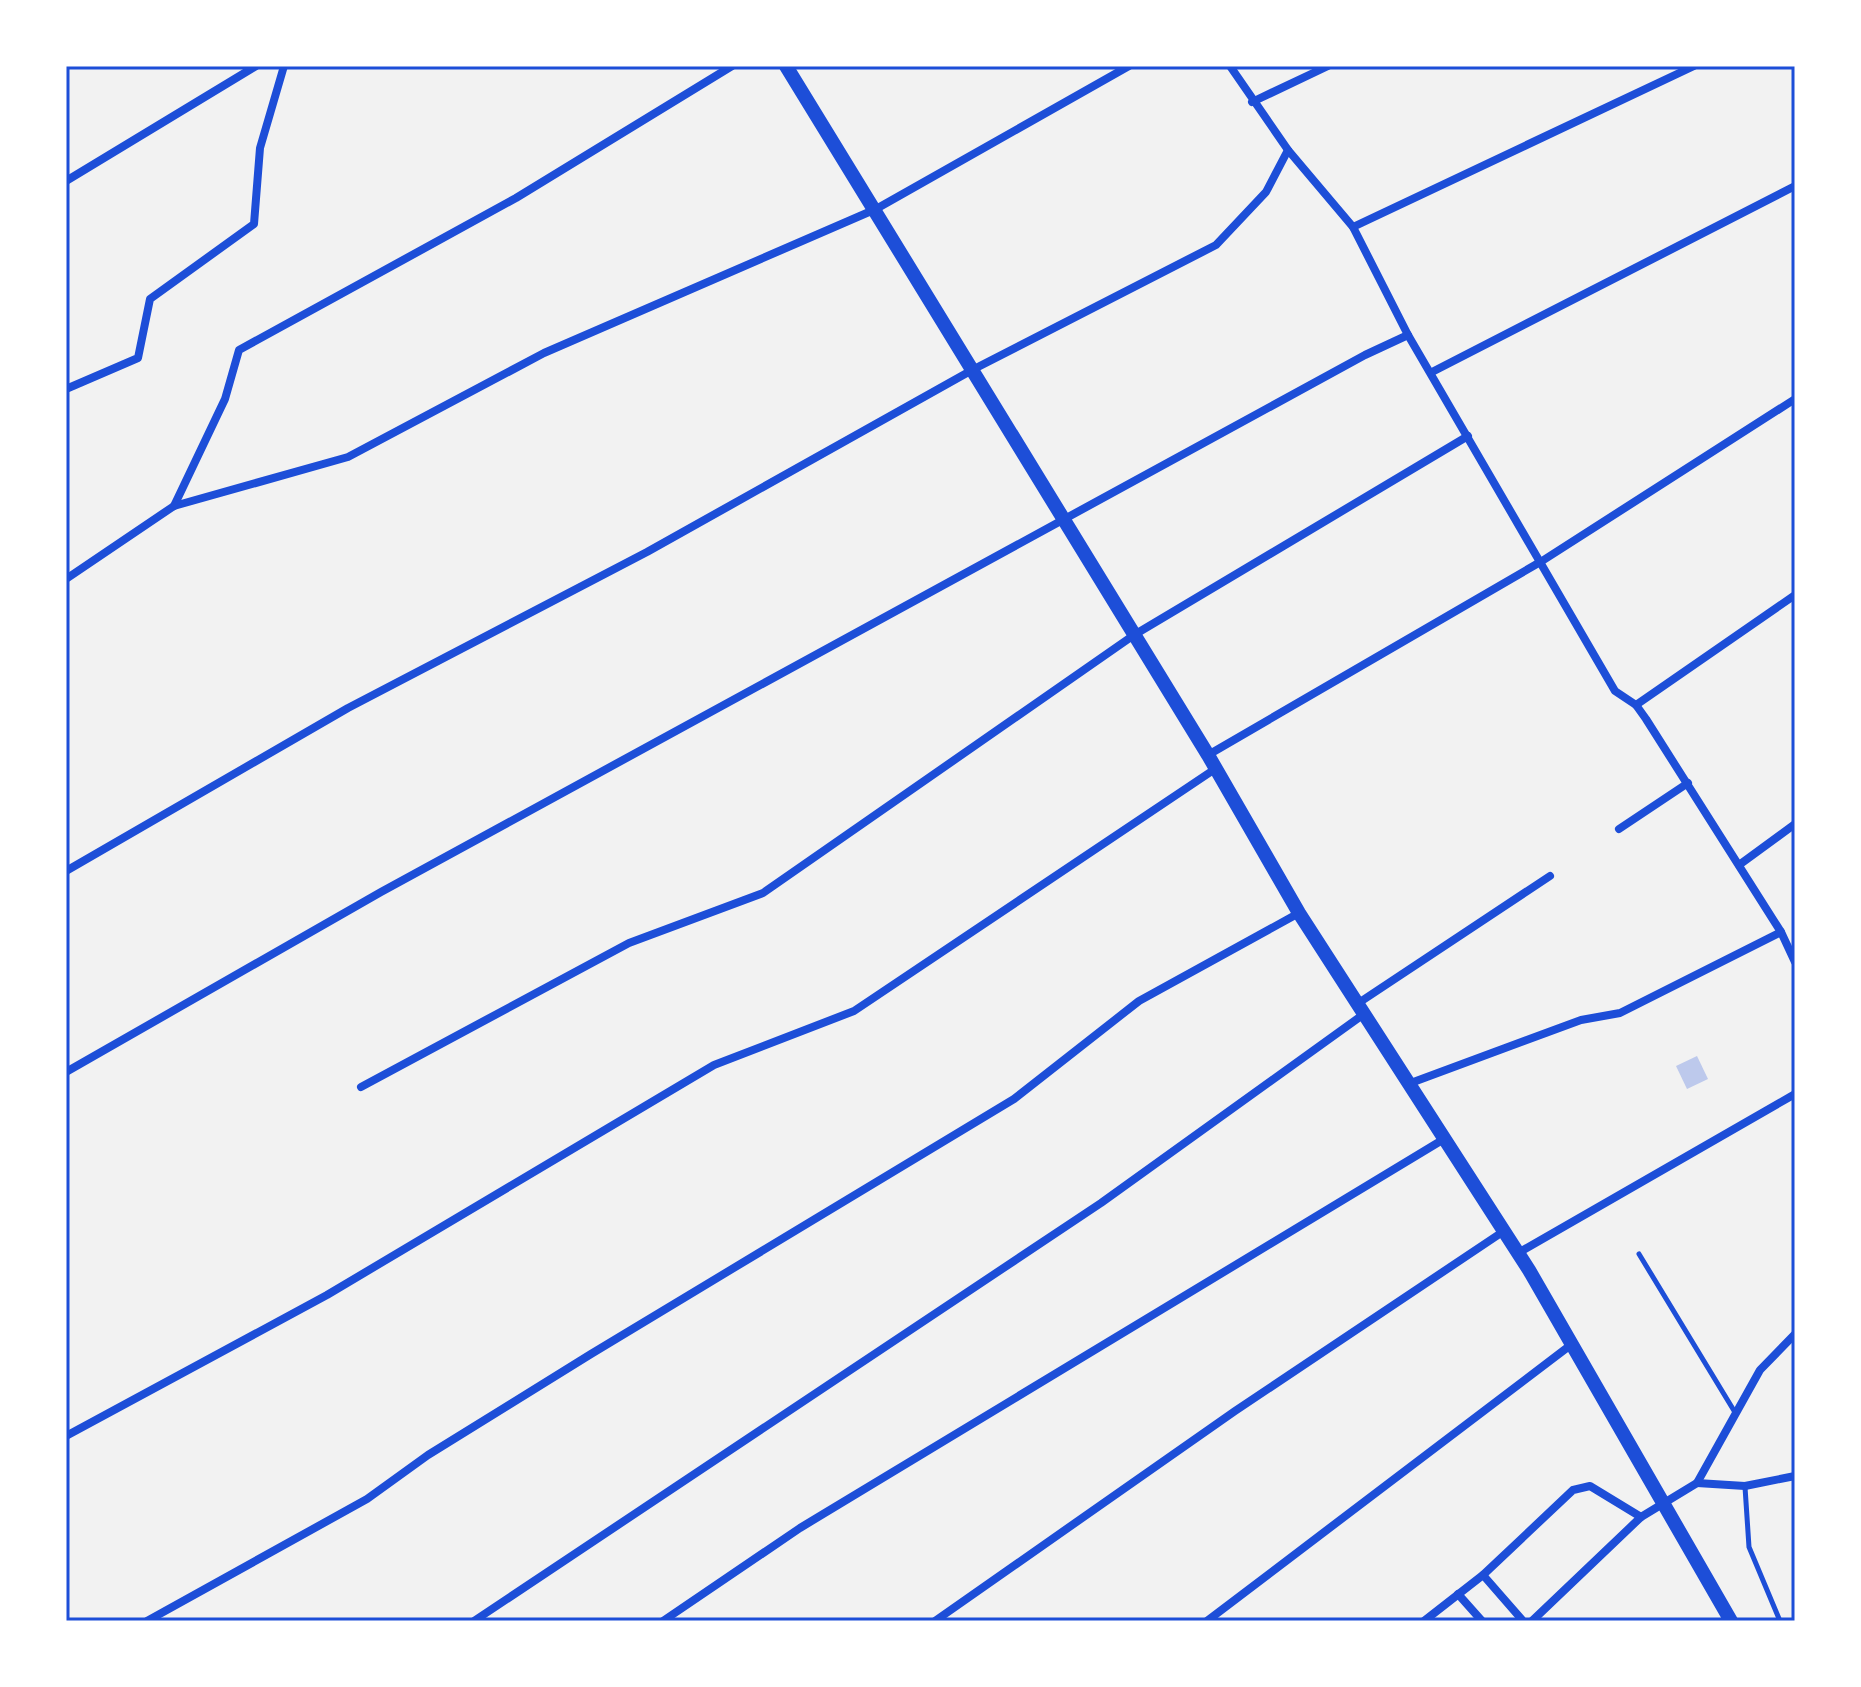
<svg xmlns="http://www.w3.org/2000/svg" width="1861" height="1687" font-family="'Open Sans',sans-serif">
<rect width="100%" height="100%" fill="#f2f2f2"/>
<path fill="#bdc9ec" d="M1697,1056L1708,1079L1687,1089L1676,1066Z"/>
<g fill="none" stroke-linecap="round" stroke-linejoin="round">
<g stroke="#1d4ed8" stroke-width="5">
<path d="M1639,1254L1736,1414"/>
<path d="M1745,1487L1749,1547L1780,1621"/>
</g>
<g stroke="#1d4ed8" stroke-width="8">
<path d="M1230,66L1288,150L1353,227L1408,335L1615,691L1636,705L1646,719L1781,932L1795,962"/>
<path d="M1252,102L1328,66"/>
<path d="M66,181L256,66"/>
<path d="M1353,227L1694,66"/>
<path d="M1432,372L1795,186"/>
<path d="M66,389L138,358L150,299L254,224L260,148L284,66"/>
<path d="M174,506L225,399L239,350L516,198L732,66"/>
<path d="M66,579L174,506L348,457L544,353L876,209L1129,66"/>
<path d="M1636,705L1795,595"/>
<path d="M1208,755L1542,561L1795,399"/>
<path d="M1619,829L1688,783"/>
<path d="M1739,865L1795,824"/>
<path d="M66,871L348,708L647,552L974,369L1216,245L1266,192L1288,150"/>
<path d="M1357,1004L1550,876"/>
<path d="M66,1072L381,892L1365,355L1408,335"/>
<path d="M1408,1084L1581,1020L1620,1013L1781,932"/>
<path d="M361,1087L629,943L763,893L1134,635L1468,436"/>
<path d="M1518,1253L1795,1094"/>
<path d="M66,1436L327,1295L714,1065L854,1011L1215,769"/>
<path d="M1697,1483L1745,1486L1795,1476"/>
<path d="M1483,1575L1523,1621"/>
<path d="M1458,1594L1482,1621"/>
<path d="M147,1621L367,1499L428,1455L591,1354L1014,1099L1139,1001L1299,913"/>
<path d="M474,1621L1101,1203L1364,1014"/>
<path d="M663,1621L800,1528L1444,1139"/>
<path d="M935,1621L1235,1411L1504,1231"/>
<path d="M1207,1621L1572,1344"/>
<path d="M1424,1621L1483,1575L1573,1490L1590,1486L1641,1517L1697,1483L1760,1370L1795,1334"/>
<path d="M1532,1621L1641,1517"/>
</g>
<path stroke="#1d4ed8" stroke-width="14" d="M786,66L1208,755L1299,913L1529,1270L1731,1621"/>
</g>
<rect width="1861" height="1687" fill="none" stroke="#ffffff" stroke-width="136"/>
<rect x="68" y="68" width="1725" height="1551" fill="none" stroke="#1d4ed8" stroke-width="3"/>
</svg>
